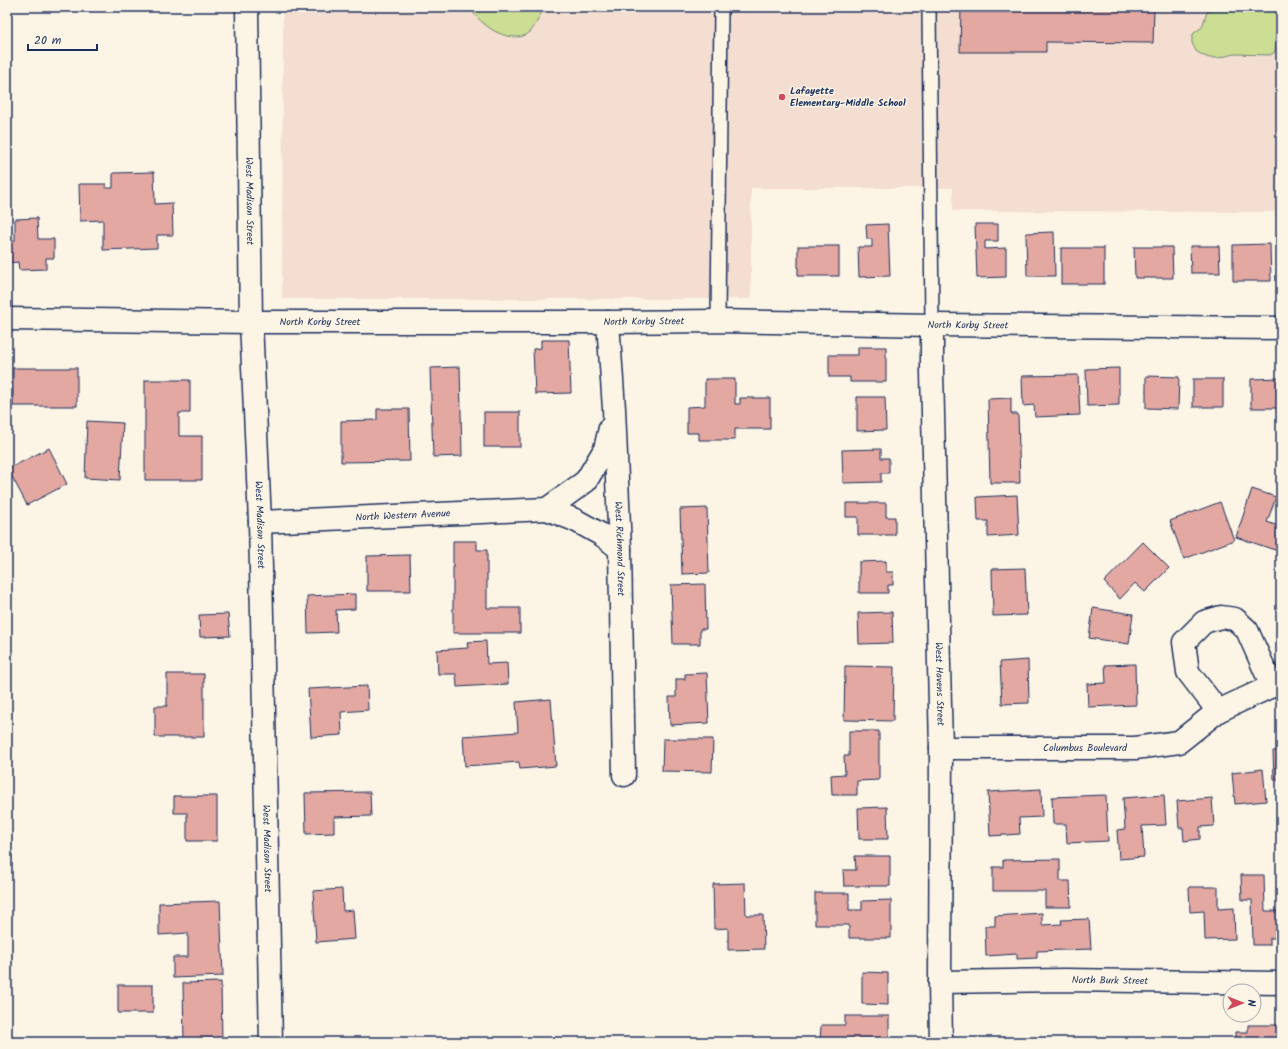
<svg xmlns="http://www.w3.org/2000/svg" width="1288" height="1049" font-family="Kalam,sans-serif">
<rect width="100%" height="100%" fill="#fcf5e5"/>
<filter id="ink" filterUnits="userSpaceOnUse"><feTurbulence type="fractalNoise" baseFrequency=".025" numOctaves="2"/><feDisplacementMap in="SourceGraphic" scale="8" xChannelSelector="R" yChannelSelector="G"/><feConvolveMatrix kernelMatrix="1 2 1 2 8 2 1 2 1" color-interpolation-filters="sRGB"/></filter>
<g filter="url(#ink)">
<path fill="#f4ded1" d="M283,7H1281V212L953,211V188H751V299H282Z"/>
<g fill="#cbde93" stroke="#738678">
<path d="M469,7H544C540,15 536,26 530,32C526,36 520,37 515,37C496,36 480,23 469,7Z"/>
<path d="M1221,7H1279V20L1275,52L1270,55L1234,54L1218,58H1209L1202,55L1196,51L1192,43V37L1194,33L1202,27L1207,12Z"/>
</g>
<g fill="#e3a8a1" stroke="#1b2f5e">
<path d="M961,7H1154L1153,43L1046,42V52H960Z"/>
<path d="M154,172L155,204L172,203L173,235H157V248L103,250V220L80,221L79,184H106V188H113V173Z"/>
<path d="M37,218L38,239H54V258H46V269L19,270L18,262L7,263V241H15V219Z"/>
<path d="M888,224L890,276L859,277L858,247H872V239H867L866,225Z"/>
<path d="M975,224H998V241H985V249L1006,248V277L977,278Z"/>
<path d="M1054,232L1055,276H1027L1026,233Z"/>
<path d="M1270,244L1271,281H1233V245Z"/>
<rect x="798" y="246" width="41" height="30"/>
<path d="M1190,246H1219L1220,273H1191Z"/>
<path d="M1134,247H1172L1173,278H1135Z"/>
<rect x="1061" y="248" width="43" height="36"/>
<path d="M541,340H569L571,393L535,394L533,349L541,348Z"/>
<path d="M858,347H886V382H850V377H829V355H858Z"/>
<path d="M460,367L462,456L433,457L430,368Z"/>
<rect x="13" y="368" width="64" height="38"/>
<path d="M1119,368V405L1087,406L1086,369Z"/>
<path d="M1078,375L1080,415L1035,417L1034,405L1023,406L1022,376Z"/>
<path d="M1146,376L1179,377L1178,409L1146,408Z"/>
<path d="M1281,378V408H1251V379Z"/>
<path d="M705,379H735V404H740V398H770V429H735V440H699V433H687V407L705,406Z"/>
<rect x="1193" y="379" width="30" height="28"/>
<path d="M145,380H190V413H179V436H202V480H145Z"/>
<path d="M857,397H885L886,430L857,431Z"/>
<path d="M1011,398V414H1018L1020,483H990L988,399Z"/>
<path d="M377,409H409L410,461L341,462V421L377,420Z"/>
<rect x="484" y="412" width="36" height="35"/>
<path d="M87,421L123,423L120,480L85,478Z"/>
<path d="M49,448L67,484L27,505L8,469Z"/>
<path d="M881,449V458H889V473H881V482L843,483L842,450Z"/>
<path d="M1252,489L1276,497L1267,522L1281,527V544L1278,551L1236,537Z"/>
<path d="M1017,495L1019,535L988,537V521H978L977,497Z"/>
<path d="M1220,502L1234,540L1184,559L1170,521Z"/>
<path d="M846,503H886V517H895V535H858V517H846Z"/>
<path d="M707,508L709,573L682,574L680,509Z"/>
<path d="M453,541H477V550H487V608H520V633H453Z"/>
<path d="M1143,542L1169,568L1145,592L1135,583L1120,599L1104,582Z"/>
<path d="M410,555L411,591H367V556Z"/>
<path d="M886,561V572H893V585H888V593H859V562Z"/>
<path d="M1025,568L1027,615L993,616L992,569Z"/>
<path d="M705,584L706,629H700V644H673L671,585Z"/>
<path d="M355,594V609L336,610L337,632L308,633L307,596Z"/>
<path d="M1093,608L1133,614L1129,644L1089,638Z"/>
<path d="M892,612L893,643L859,644L858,613Z"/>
<path d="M228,614L230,636L200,637L199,615Z"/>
<path d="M486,641L487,664L507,663L508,684L457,687L456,674H438L437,650L468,648L467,642Z"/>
<path d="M1028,660L1029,703L1002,704L1000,662Z"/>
<path d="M1135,664L1136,705L1088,707L1087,684L1106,683L1105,665Z"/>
<path d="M845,666L894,667L893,721L844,720Z"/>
<path d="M707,673L709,723L670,725L669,697H676V679H685V674Z"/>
<path d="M167,674H204V737H155V706H167Z"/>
<path d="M367,686L368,710L341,712L342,735L311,737L308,689Z"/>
<path d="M551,699L556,766L520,769L519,762L465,766L463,736L518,732L516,702Z"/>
<path d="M849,731H879V780L857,781V795H832L831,775L845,774L844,756H849Z"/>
<path d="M663,739H713L712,772L662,771Z"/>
<path d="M1281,750V780H1274L1273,751Z"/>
<path d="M1263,769L1266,801L1235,804L1232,773Z"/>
<path d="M1041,789L1042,817L1019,818L1020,834L990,836L988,792Z"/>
<path d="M370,792L371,816L334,817V833L306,834L305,793Z"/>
<path d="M1106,795L1108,841L1067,843L1066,824H1053L1052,797Z"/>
<path d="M1164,795L1166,825L1142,826L1144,857L1119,859L1117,830L1125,829L1123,798Z"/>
<path d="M174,796H217V841H187V813H174Z"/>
<path d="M1212,798L1214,826L1200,827V839L1184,841L1183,828H1179L1177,801Z"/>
<path d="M887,807L888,839H859L858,808Z"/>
<path d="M855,856H890V886H844L843,870H856Z"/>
<path d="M1060,859V881H1070L1071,907H1045V891H993V867H1003V860Z"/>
<path d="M1241,875H1264L1265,911H1281V938H1270V945H1253L1252,900H1242Z"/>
<path d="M745,883L746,915H763L764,949L728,950V928L714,929L713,884Z"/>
<path d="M1189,887H1218V909L1234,908L1235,939L1205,940L1204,911L1190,912Z"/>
<path d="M342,889L343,911L353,910L355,939L316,942L313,891Z"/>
<path d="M815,893H849V910H862V901L891,900V938H849V925H815Z"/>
<path d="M220,901L223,976L173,978V957H188V933L159,935V903Z"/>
<path d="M1042,913V925L1062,924L1061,920L1089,919L1091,949L1037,951V958L1017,959V954L986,956L985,926H995V916Z"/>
<path d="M862,972L888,973V1005L862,1004Z"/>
<path d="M221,982L222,1041L184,1042L183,983Z"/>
<rect x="118" y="985" width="35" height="28"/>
<path d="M845,1016H889V1042H820L821,1025H845Z"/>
<path d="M1248,1025H1281V1042H1235V1032H1248Z"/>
</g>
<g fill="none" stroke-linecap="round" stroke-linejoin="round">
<g stroke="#1b2f5e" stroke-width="16">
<g id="service">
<path d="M929,7L932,325"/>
<path d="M718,321L721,7"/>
</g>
</g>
<g stroke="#1b2f5e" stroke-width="25">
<g id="minor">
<path id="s1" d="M247,7L251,322L260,522L271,1042"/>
<path id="s2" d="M7,319L251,322H608L718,321L932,325L1281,328"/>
<path id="s3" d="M608,322L614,409L620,549L624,775"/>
<path id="s4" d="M932,325V372L941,748L940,982L941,1042"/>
<path d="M547,509L575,520L602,535L620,549"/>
<path id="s5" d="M260,522L547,509L586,481L605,449L610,428"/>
<path d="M1218,711L1188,672L1184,642L1204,622L1221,617L1235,619L1247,630L1272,686"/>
<path id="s6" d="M941,748H1135L1179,742L1218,711L1272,686L1281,684"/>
<path id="s7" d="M940,982L1065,980L1281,983"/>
</g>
</g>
<use href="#service" stroke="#fcf5e5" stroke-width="13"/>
<use href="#minor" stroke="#fcf5e5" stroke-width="22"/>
</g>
</g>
<circle fill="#d1495b" stroke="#fcf5e5" stroke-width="1.5" cx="782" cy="97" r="4"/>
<g text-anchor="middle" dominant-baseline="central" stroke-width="3" stroke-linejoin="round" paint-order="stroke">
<g font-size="10" font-weight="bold" fill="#1b2f5e" stroke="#fcf5e5" text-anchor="start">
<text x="790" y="91">Lafayette<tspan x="790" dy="12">Elementary-Middle School</tspan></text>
</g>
<g font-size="10" fill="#1b2f5e" stroke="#fcf5e5">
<text stroke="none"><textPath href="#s1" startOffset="194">West Madison Street</textPath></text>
<text stroke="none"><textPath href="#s2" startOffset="637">North Korby Street</textPath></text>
<text stroke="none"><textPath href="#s2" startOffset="313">North Korby Street</textPath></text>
<text stroke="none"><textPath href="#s2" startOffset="961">North Korby Street</textPath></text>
<text stroke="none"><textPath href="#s5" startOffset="143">North Western Avenue</textPath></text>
<text stroke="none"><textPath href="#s1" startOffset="518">West Madison Street</textPath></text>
<text stroke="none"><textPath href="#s3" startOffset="227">West Richmond Street</textPath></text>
<text stroke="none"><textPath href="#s4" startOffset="359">West Havens Street</textPath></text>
<text stroke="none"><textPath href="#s6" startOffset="144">Columbus Boulevard</textPath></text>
<text stroke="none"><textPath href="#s1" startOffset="842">West Madison Street</textPath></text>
<text stroke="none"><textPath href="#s7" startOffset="170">North Burk Street</textPath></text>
</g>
</g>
<rect width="1288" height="1049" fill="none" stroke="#fcf5e5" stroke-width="24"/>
<rect x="12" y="12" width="1264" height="1025" fill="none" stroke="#1b2f5e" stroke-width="1.5" filter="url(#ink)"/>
<g transform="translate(1242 1003) rotate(90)"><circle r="19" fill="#fcf5e5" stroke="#a2a6af"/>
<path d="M0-3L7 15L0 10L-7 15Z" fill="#d1495b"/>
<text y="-6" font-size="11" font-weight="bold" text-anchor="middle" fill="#1b2f5e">N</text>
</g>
<path d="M28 44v6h69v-6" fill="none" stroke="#1b2f5e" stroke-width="2"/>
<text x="34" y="44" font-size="12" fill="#1b2f5e" stroke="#fcf5e5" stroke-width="3" paint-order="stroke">20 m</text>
</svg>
